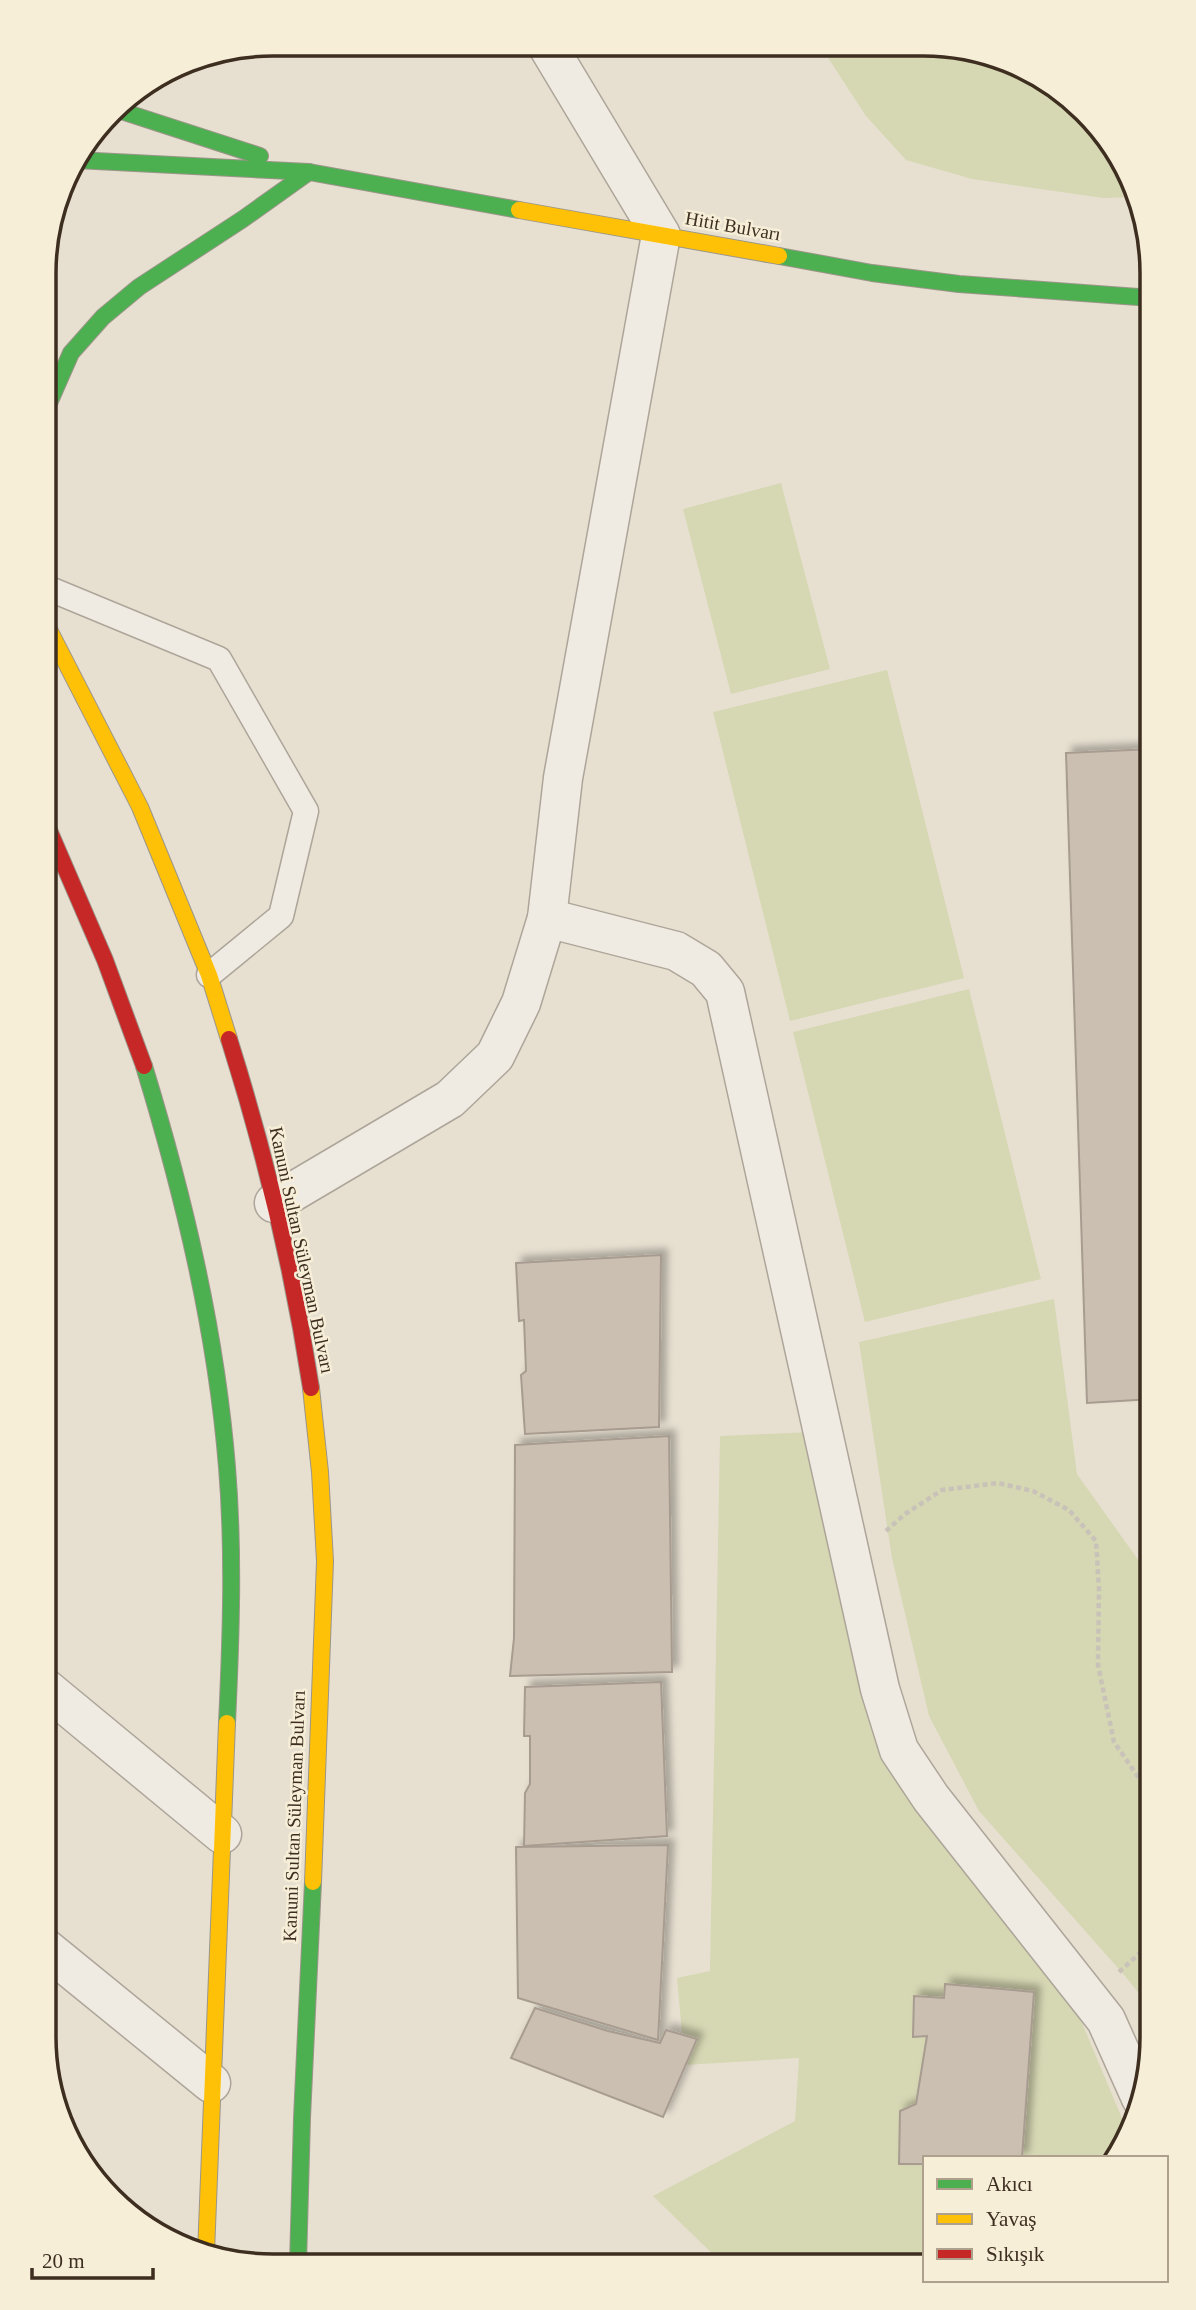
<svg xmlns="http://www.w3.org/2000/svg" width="1196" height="2310" font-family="Georgia,serif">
<defs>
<filter id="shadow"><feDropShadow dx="6" dy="-6" stdDeviation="3.5" flood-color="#0004"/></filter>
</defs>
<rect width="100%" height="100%" fill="#e7e0d1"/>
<g fill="#d6d7b3">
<path d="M821,47L968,48L1074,100L1139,197L1103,198L972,179L906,160L866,116Z"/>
<path d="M781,483L830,669L731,694L683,509Z"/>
<path d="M887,670L964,978L790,1021L713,712Z"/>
<path d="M969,989L1041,1279L865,1322L793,1032Z"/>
<path d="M1054,1299L1077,1474L1139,1561L1152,1573V2010L1125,1976L979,1811L929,1716L892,1558L859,1342Z"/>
<path d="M810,1432L887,1749L929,1828L1077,2011L1129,2135L1116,2158H925L923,2266H725L653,2196L795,2121L799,2058L685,2065L677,1978L710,1971L720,1436Z"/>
</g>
<g fill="#cbbfb2" stroke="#a89c90" stroke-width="2" filter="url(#shadow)">
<path d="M1152,749V1399L1087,1403L1066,753Z"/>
<path d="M661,1255L659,1427L525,1434L521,1375L526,1371L524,1320L519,1321L516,1263Z"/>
<path d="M669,1436L672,1672L510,1676L514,1638L515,1445Z"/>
<path d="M661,1682L667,1836L524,1846L525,1793L530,1784V1736H524L525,1687Z"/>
<path d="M668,1845L658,2040L518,1998L516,1847Z"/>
<path d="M945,1984L1034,1992L1022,2158H925V2164H899L900,2111L916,2104L927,2036L913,2037L914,1996L944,1998Z"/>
<path d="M535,2008L608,2031L660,2043L666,2030L697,2039L663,2117L511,2058Z"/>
</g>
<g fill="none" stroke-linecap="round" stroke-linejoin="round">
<g stroke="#ada599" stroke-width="27">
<path id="lane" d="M45,587L219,659L306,811L281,916L209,975"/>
</g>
<g stroke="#ada599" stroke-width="41">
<g id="street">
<path d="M547,918L676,951L706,969L725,992L880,1689L899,1750L931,1798L1106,2020L1141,2098"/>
<path d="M274,1203L450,1099L495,1056L521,1003L547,918L563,778L661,235L547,45"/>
<path d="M44,1687L222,1834"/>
<path d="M44,1947L211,2083"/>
</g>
</g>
<g stroke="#9c958a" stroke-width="18">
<g id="fast">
<path d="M115,109L260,156"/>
<path d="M76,160L309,172L519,210"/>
<path d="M779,256L872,273L959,284L1152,298"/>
<path d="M45,412L71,353L103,317L139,287L243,219L309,172"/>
<path d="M144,1066C184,1197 216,1331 227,1467C234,1552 231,1638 227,1723"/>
<path d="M298,2264L302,2118L313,1882"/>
</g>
</g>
<g stroke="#9c958a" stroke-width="18">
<g id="slow">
<path d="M519,210L779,256"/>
<path d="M45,622L140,807L209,975L229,1039"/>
<path d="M311,1388L320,1472L325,1561L313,1882"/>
<path d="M206,2253L227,1723"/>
</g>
</g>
<g stroke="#9c958a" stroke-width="18">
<g id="jam">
<path d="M45,821L105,960L144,1066"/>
<path d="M229,1039C265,1153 293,1270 311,1388"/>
</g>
</g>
<g stroke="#c8c2b9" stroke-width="4.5" stroke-dasharray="5 3.5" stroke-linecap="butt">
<path d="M886,1531L905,1514L942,1490L998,1483L1033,1491L1069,1510L1096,1541L1099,1589L1098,1665L1114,1742L1152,1797"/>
<path d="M1119,1972L1152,1942"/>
</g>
<use href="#lane" stroke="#efebe3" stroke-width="24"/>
<use href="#street" stroke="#efebe3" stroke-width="38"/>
<use href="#fast" stroke="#4caf50" stroke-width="16"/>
<use href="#slow" stroke="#ffc107" stroke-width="16"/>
<use href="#jam" stroke="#c62828" stroke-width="16"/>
</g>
<g text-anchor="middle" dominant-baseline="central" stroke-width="5" stroke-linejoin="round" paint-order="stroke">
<g font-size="19" fill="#3d2e20" stroke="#f7eed8">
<text transform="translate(733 226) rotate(10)">Hitit Bulvarı</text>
<text transform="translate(302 1250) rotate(78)">Kanuni Sultan Süleyman Bulvarı</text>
<text transform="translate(294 1816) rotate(-88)">Kanuni Sultan Süleyman Bulvarı</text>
</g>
</g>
<path d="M0 0H1196V2310H0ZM273 56H923A217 217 0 0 1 1140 273V2037A217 217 0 0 1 923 2254H273A217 217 0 0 1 56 2037V273A217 217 0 0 1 273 56Z" fill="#f7eed8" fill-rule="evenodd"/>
<path fill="none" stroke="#3d2e20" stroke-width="3.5" d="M273 56H923A217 217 0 0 1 1140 273V2037A217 217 0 0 1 923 2254H273A217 217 0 0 1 56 2037V273A217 217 0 0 1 273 56Z"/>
<rect x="923" y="2156" width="245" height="126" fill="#f7eed8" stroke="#ada18e" stroke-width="2"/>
<rect x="937" y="2179" width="35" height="10" fill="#4caf50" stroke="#ada18e" stroke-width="2"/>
<text x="986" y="2191" font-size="21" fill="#3d2e20">Akıcı</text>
<rect x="937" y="2214" width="35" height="10" fill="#ffc107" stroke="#ada18e" stroke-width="2"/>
<text x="986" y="2226" font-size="21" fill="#3d2e20">Yavaş</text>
<rect x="937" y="2249" width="35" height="10" fill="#c62828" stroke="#ada18e" stroke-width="2"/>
<text x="986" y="2261" font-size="21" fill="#3d2e20">Sıkışık</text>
<path d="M32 2268v10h121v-10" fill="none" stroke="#3d2e20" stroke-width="3.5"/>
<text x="42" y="2268" font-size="21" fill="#3d2e20" stroke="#f7eed8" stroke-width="5" paint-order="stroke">20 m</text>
</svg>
